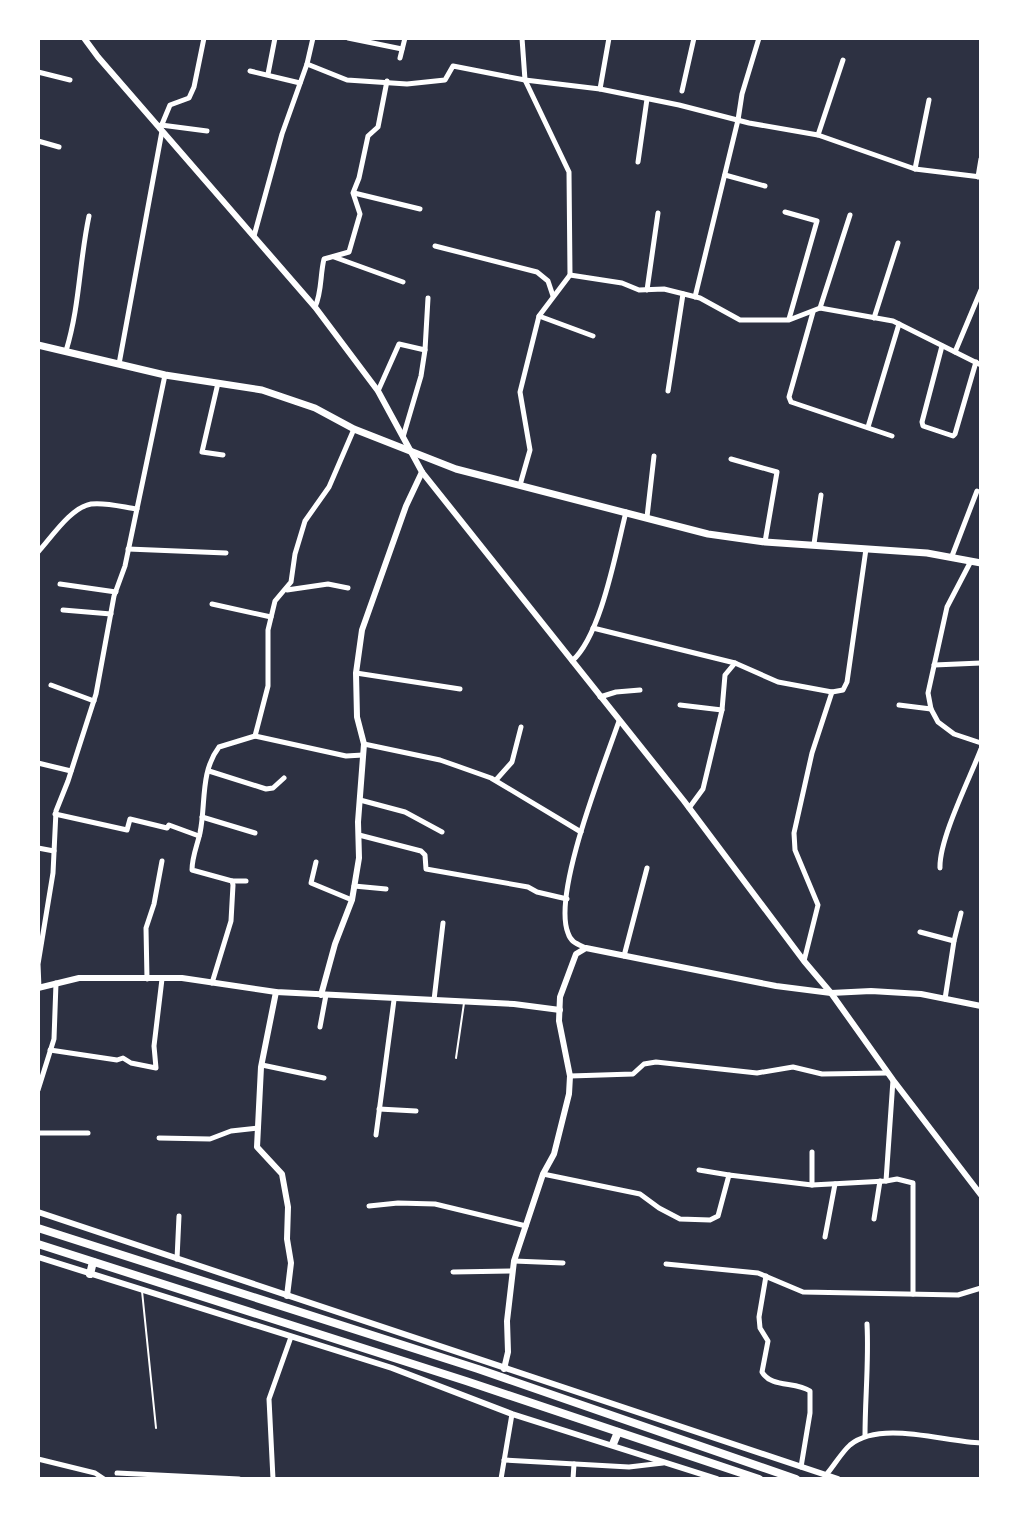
<svg xmlns="http://www.w3.org/2000/svg" width="1019" height="1517" font-family="'PT Sans Narrow',sans-serif">
<rect width="100%" height="100%" fill="#2d3142"/>
<g fill="none" stroke-linecap="round" stroke-linejoin="round">
<g stroke="#fff" stroke-width="2">
<path d="M456,1058L464,1003"/>
<path d="M142,1291L156,1428"/>
</g>
<g stroke="#fff" stroke-width="5">
<path d="M348,38L402,49"/>
<path d="M400,58L405,38"/>
<path d="M307,64L347,80L407,84L445,80L453,66L525,80L600,89L679,105L749,123L818,135L915,169L981,177"/>
<path d="M250,71L300,83"/>
<path d="M38,72L70,80"/>
<path d="M268,74L275,38"/>
<path d="M600,89L609,38"/>
<path d="M682,91L694,38"/>
<path d="M161,125L207,131"/>
<path d="M160,129L170,105L189,98L194,87L204,38"/>
<path d="M818,135L843,60"/>
<path d="M38,141L59,147"/>
<path d="M638,162L647,99"/>
<path d="M915,169L929,100"/>
<path d="M725,175L765,186"/>
<path d="M978,177L981,159"/>
<path d="M354,193L420,209"/>
<path d="M785,212L817,221L789,319"/>
<path d="M254,236L282,134L307,64L313,38"/>
<path d="M435,246L537,272L548,281L553,296"/>
<path d="M334,257L403,282"/>
<path d="M570,275L622,283L639,290L664,289L700,298L740,320H789L820,308L893,321L981,365"/>
<path d="M647,290L658,213"/>
<path d="M695,297L738,120L742,94L759,38"/>
<path d="M315,307C322,292 320,275 324,259L349,252L360,214L353,193L359,178L368,136L378,127L387,81"/>
<path d="M820,308L850,215"/>
<path d="M813,312L789,397L791,402L892,436"/>
<path d="M539,316L593,336"/>
<path d="M874,318L898,243"/>
<path d="M942,346L922,422L923,426L953,436L955,434L976,362"/>
<path d="M66,351C80,305 79,263 89,216"/>
<path d="M955,352L981,290"/>
<path d="M119,364L162,131"/>
<path d="M218,383L202,452L223,455"/>
<path d="M378,391L399,344L425,350L428,298"/>
<path d="M668,391L683,294"/>
<path d="M868,427L899,324"/>
<path d="M403,437L421,376L425,350"/>
<path d="M731,459L777,472L765,542"/>
<path d="M520,485L530,450L520,392L539,316L570,275L569,172L525,80L522,38"/>
<path d="M647,517L654,456"/>
<path d="M814,544L821,495"/>
<path d="M128,549L226,553"/>
<path d="M38,552C52,537 70,508 91,504C105,502 123,507 137,509"/>
<path d="M952,556L977,491"/>
<path d="M971,561L947,607L928,693L931,709L938,722L954,734L981,743"/>
<path d="M60,584L116,592"/>
<path d="M287,590L328,584L348,588"/>
<path d="M212,604L271,617"/>
<path d="M63,610L111,614"/>
<path d="M593,628L735,663"/>
<path d="M572,661C601,636 616,551 626,512"/>
<path d="M934,665L981,663"/>
<path d="M356,673L460,689"/>
<path d="M51,685L94,701"/>
<path d="M600,697L616,692L640,690"/>
<path d="M680,705L722,710L725,675L735,663L778,682L832,692"/>
<path d="M899,705L931,709"/>
<path d="M255,736L346,756L363,755"/>
<path d="M364,744L440,760L491,778L581,832"/>
<path d="M38,763L71,771"/>
<path d="M209,771L266,789L273,788L284,778"/>
<path d="M496,780L512,762L521,727"/>
<path d="M360,800L405,812L442,832"/>
<path d="M689,808L703,789L722,710"/>
<path d="M55,814L127,830L130,819L167,828L169,825L199,836"/>
<path d="M202,817L255,833"/>
<path d="M359,835L421,851L425,855L426,869L528,887L537,892L567,899"/>
<path d="M38,848L54,851"/>
<path d="M316,862L311,883L352,900"/>
<path d="M940,868C939,839 970,778 981,749"/>
<path d="M232,881H246"/>
<path d="M354,886L386,889"/>
<path d="M920,932L954,941L945,999"/>
<path d="M954,941L961,913"/>
<path d="M586,948C578,944 571,943 568,933C552,893 604,765 619,721"/>
<path d="M624,956L647,868"/>
<path d="M804,961L818,905L795,850L794,833L812,753L832,692L843,690L847,682L866,549"/>
<path d="M147,979L146,928L154,904L162,861"/>
<path d="M212,983L231,921L233,885L232,881L192,870C192,857 197,846 200,833C206,804 200,772 219,747L255,736L268,686V630L275,601L291,582L295,554L305,521L329,487L354,429"/>
<path d="M39,988L38,964L53,873L56,811L68,781L96,694L114,596L125,566L165,375"/>
<path d="M434,1000L443,923"/>
<path d="M320,1027L326,995"/>
<path d="M50,1050L117,1060L123,1058L131,1063L156,1068L154,1046L162,979"/>
<path d="M262,1065L324,1078"/>
<path d="M570,1076L633,1074L644,1064L656,1062L757,1073L793,1067L822,1074L888,1073"/>
<path d="M38,1090L54,1039L56,983"/>
<path d="M379,1109L416,1111"/>
<path d="M38,1133H88"/>
<path d="M376,1135L394,1000"/>
<path d="M159,1138L210,1139L231,1131L258,1128"/>
<path d="M812,1152V1185"/>
<path d="M699,1170L729,1175"/>
<path d="M543,1174L640,1194L659,1208L680,1219L710,1220L718,1216L729,1175L812,1185L886,1181L893,1080"/>
<path d="M886,1181L897,1179L913,1183V1294"/>
<path d="M369,1206L398,1203L435,1204L526,1226"/>
<path d="M874,1219L880,1181"/>
<path d="M825,1237L835,1184"/>
<path d="M177,1259L179,1216"/>
<path d="M514,1261L563,1263"/>
<path d="M666,1264L758,1273L803,1292L958,1295L981,1288"/>
<path d="M453,1272L512,1271"/>
<path d="M766,1276L759,1317L760,1328L768,1341L762,1372C771,1388 796,1381 810,1391V1413L801,1467"/>
<path d="M865,1436C865,1398 869,1361 867,1324"/>
<path d="M38,1459L95,1473L104,1479"/>
<path d="M504,1460L629,1467L663,1463"/>
<path d="M117,1473L239,1479"/>
<path d="M826,1475C834,1466 841,1453 850,1445C881,1420 944,1442 981,1443"/>
<path d="M273,1479L269,1399L291,1337"/>
<path d="M501,1479L512,1414"/>
<path d="M573,1479L574,1464"/>
</g>
<g stroke="#fff" stroke-width="6">
<path d="M84,38L98,57L315,307L378,391L422,472L684,801L804,961L831,993L893,1080L981,1195"/>
<path d="M38,988L79,978H182L276,992L514,1004L560,1010"/>
<path d="M276,992L261,1067L257,1147L282,1174L288,1207L287,1239L291,1263L287,1296"/>
<path d="M321,995L335,944L352,900L359,858L358,822L364,744L357,717L356,673L362,630L406,506L422,472"/>
<path d="M38,1212L838,1479"/>
<path d="M38,1257L392,1368L512,1414L717,1479"/>
<path d="M504,1369L508,1352L507,1321L514,1261L543,1174L554,1154L569,1094L570,1076L559,1021L560,997L576,954L586,948L776,986L831,993L871,991L921,994L981,1006"/>
</g>
<path stroke="#fff" stroke-width="7" d="M38,345L165,375L262,390L315,408L354,429L456,469L708,534L765,542L927,553L981,563"/>
<g stroke="#fff" stroke-width="8">
<path d="M38,1228L478,1369L796,1479"/>
<path d="M38,1244L466,1381L759,1479"/>
<path d="M90,1274L93,1262"/>
<path d="M613,1444L618,1432"/>
</g>
</g>
<rect width="1019" height="1517" fill="none" stroke="#ffffff" stroke-width="80"/>
</svg>
